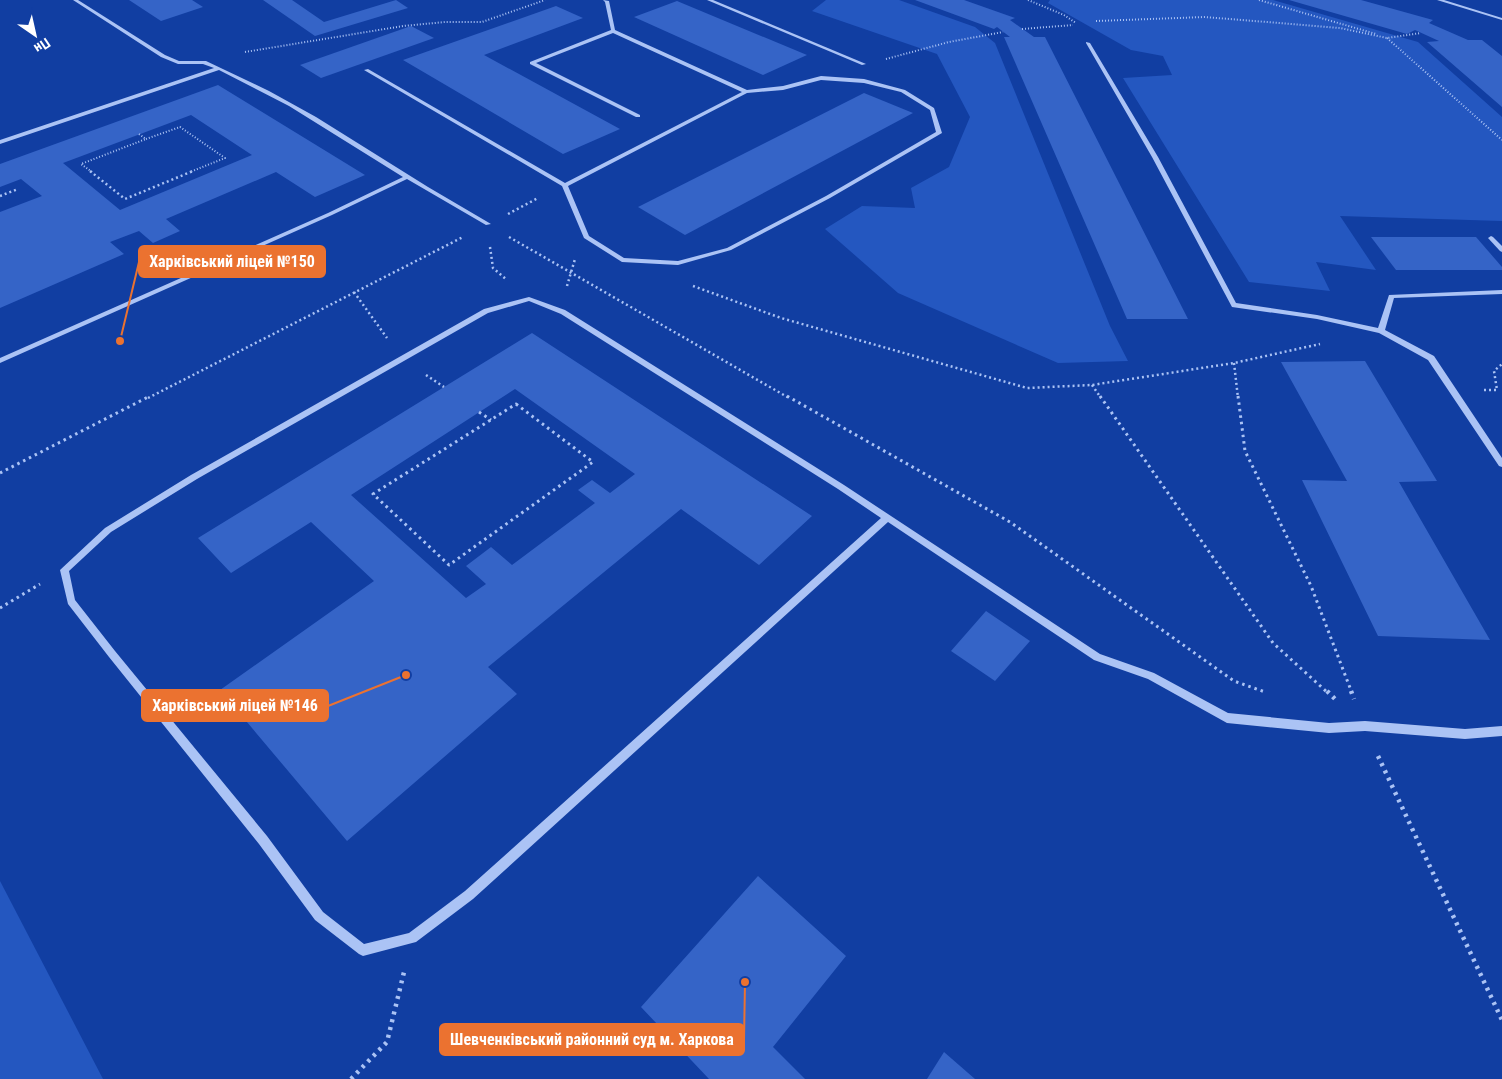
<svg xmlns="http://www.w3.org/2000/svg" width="1502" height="1079" font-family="'Roboto Condensed',sans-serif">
<rect width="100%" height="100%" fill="#113ea2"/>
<g fill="#2457c0">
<path d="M826,0H899L975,27L995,43L1110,326L1128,361L1058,363L898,293L825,229L862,206L915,208L911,188L949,167L970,117L937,54L812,11Z"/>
<path d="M1050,0H1273L1418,42L1502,117V221L1340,216L1376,270L1316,262L1330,291L1249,282L1123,78L1172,75L1163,56L1131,50L1048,3Z"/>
<path d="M0,881L103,1079H0Z"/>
</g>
<g fill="#3564c7" fill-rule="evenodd">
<path d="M129,0H192L203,7L161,21Z"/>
<path d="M263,0H292L324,22L396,0L408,8L315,36Z"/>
<path d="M915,0H964L1015,18L1010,20L1034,37H1045L1188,319H1127L1004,37H1010L997,27L994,29Z"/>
<path d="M1289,0H1361L1433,20L1429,23L1468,40H1482L1502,56V107L1427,42L1439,41L1415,30L1407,34Z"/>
<path d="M677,1L807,55L763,75L634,17Z"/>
<path d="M556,6L583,18L484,55L620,129L563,154L403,60Z"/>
<path d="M411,26L434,38L321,78L300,65Z"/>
<path d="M218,85L365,175L315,197L276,172L166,219L180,231L153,243L139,231L110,242L124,254L0,308V212L42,196L21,179L0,187V164ZM191,115L252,155L120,210L63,163Z"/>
<path d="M864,93L913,113L685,235L638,207Z"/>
<path d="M1371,237H1476L1502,267V270H1396Z"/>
<path d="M532,333L812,516L759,565L681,509L488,667L517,694L347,841L220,690L374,581L311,522L231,573L198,538ZM515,389L635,474L610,493L592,480L578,490L595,503L512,565L491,547L466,566L486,584L466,598L351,495Z"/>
<path d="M1365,361L1437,481L1399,482L1490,640L1378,636L1302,480L1347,481L1281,362Z"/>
<path d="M986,611L1030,641L995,681L951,651Z"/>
<path d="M758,876L846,956L773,1047L805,1079H709L641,1007Z"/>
<path d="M944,1052L975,1079H927Z"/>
</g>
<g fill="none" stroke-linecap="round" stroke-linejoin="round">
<g stroke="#abc3f5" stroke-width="2" stroke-dasharray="1 2" stroke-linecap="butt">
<path d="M1028,0L1064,15L1076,23"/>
<path d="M1259,0L1376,34"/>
<path d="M1096,21L1205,17L1340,28L1387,38L1421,33"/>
<path d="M1022,29L1073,25"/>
<path d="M1387,38L1502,140"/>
<path d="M245,52L403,26L445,22H482L545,0"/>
<path d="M886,59L949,42L1003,32"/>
<path d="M139,134L146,139"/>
<path d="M146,139L180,127L225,158L190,172"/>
<path d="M92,172L81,164L146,139"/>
</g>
<g stroke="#abc3f5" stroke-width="2.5" stroke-dasharray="2 3" stroke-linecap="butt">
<path d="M90,171L125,199L193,171"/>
<path d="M0,196L18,189"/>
<path d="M508,214L538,198"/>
<path d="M509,237L789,398"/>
<path d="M490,247L493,268L507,280"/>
<path d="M567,286L575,259"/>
<path d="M693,286L781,318L1027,388L1092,385L1234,363L1320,344"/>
<path d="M354,292L387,338"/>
<path d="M1234,363L1238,398"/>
<path d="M426,375L444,387"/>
<path d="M1092,385L1101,398"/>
<path d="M1484,390H1497L1494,371L1502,364"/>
<path d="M148,398L463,237"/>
</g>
<g stroke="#abc3f5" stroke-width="3" stroke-dasharray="2.5 4" stroke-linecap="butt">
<path d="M787,396L1010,522L1234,681L1265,692"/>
<path d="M1100,396L1273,643L1328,693"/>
<path d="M1238,396L1245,451L1311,586L1352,693"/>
<path d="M516,404L593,462L449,565L373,494Z"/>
<path d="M479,412L491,420"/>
<path d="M0,473L150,396"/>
<path d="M0,608L40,584"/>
</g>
<g stroke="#abc3f5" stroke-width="4.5" stroke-dasharray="3 5" stroke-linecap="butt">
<path d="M1327,691L1335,699"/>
<path d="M1351,691L1354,699"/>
<path d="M1378,756L1502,1020"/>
<path d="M351,1079L387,1042L405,968"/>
</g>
<g fill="#abc3f5" fill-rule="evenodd">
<path d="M73,0H78L165,55L179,61H206L269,91L316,117L428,187L491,224L486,225L407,179L332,215L0,363V358L328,213L403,177L289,106L219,70L0,144V140L214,68L203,64H178L161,57Z"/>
<path d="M603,0L609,1L615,30L747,90L783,86L821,76L864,79L905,90L934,108L942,133L830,198L731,250L678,265L622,262L584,238L562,186L364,70L368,69L565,183L742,92L613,33L536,63L640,115V117H636L530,64V62L611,30L605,2ZM821,80L864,83L901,92L930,110L936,132L826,196L727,248L678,261L624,258L589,236L568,186L747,93L783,90Z"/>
<path d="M707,0H713L866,64L862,65Z"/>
<path d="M1437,0H1444L1502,18V20Z"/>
<path d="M1086,42L1090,43L1158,157L1236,303L1317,315L1378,328L1389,295L1502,290V294L1394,298L1385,330L1434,356L1502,458V467L1499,466L1428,360L1379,333L1317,319L1232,307L1152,157L1086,43Z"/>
<path d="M1491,236L1493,237L1502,246V252L1500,251L1488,238Z"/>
<path d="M529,297L565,310L844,485L1100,654L1154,673L1228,713L1329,723L1365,721L1465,729L1502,726V736L1465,739L1365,731L1329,733L1227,723L1148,679L1094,660L888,522L473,899L416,942L363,956L359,954L315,920L259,844L109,657L68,604L60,570L105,528L191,475L484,309ZM529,301L561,314L838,489L881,518L465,891L409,933L364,944L323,912L267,836L115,651L75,600L69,571L111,532L197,479L488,313Z"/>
</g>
</g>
<path fill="none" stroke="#eb7230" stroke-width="2" d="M120 341L139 262M406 675L328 706M745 982L744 1040"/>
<g fill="#eb7230" stroke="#113ea2" stroke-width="2">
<circle cx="120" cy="341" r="5"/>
<circle cx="406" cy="675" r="5"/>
<circle cx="745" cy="982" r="5"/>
</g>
<g fill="#eb7230" stroke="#eb7230" stroke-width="2">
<rect x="139" y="246" width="186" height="31" rx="5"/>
<rect x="142" y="690" width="186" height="31" rx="5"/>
<rect x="440" y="1024" width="304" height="31" rx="5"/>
</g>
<g font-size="16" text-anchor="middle" font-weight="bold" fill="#fff">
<text x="232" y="267">Харківський ліцей №150</text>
<text x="235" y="711">Харківський ліцей №146</text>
<text x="592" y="1045">Шевченківський районний суд м. Харкова</text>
</g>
<g transform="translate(35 35) rotate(146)" stroke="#113ea2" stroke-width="4" paint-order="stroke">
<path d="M0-4L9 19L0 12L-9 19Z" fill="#ffffff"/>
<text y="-8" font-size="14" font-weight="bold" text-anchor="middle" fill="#ffffff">Пн</text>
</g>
</svg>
